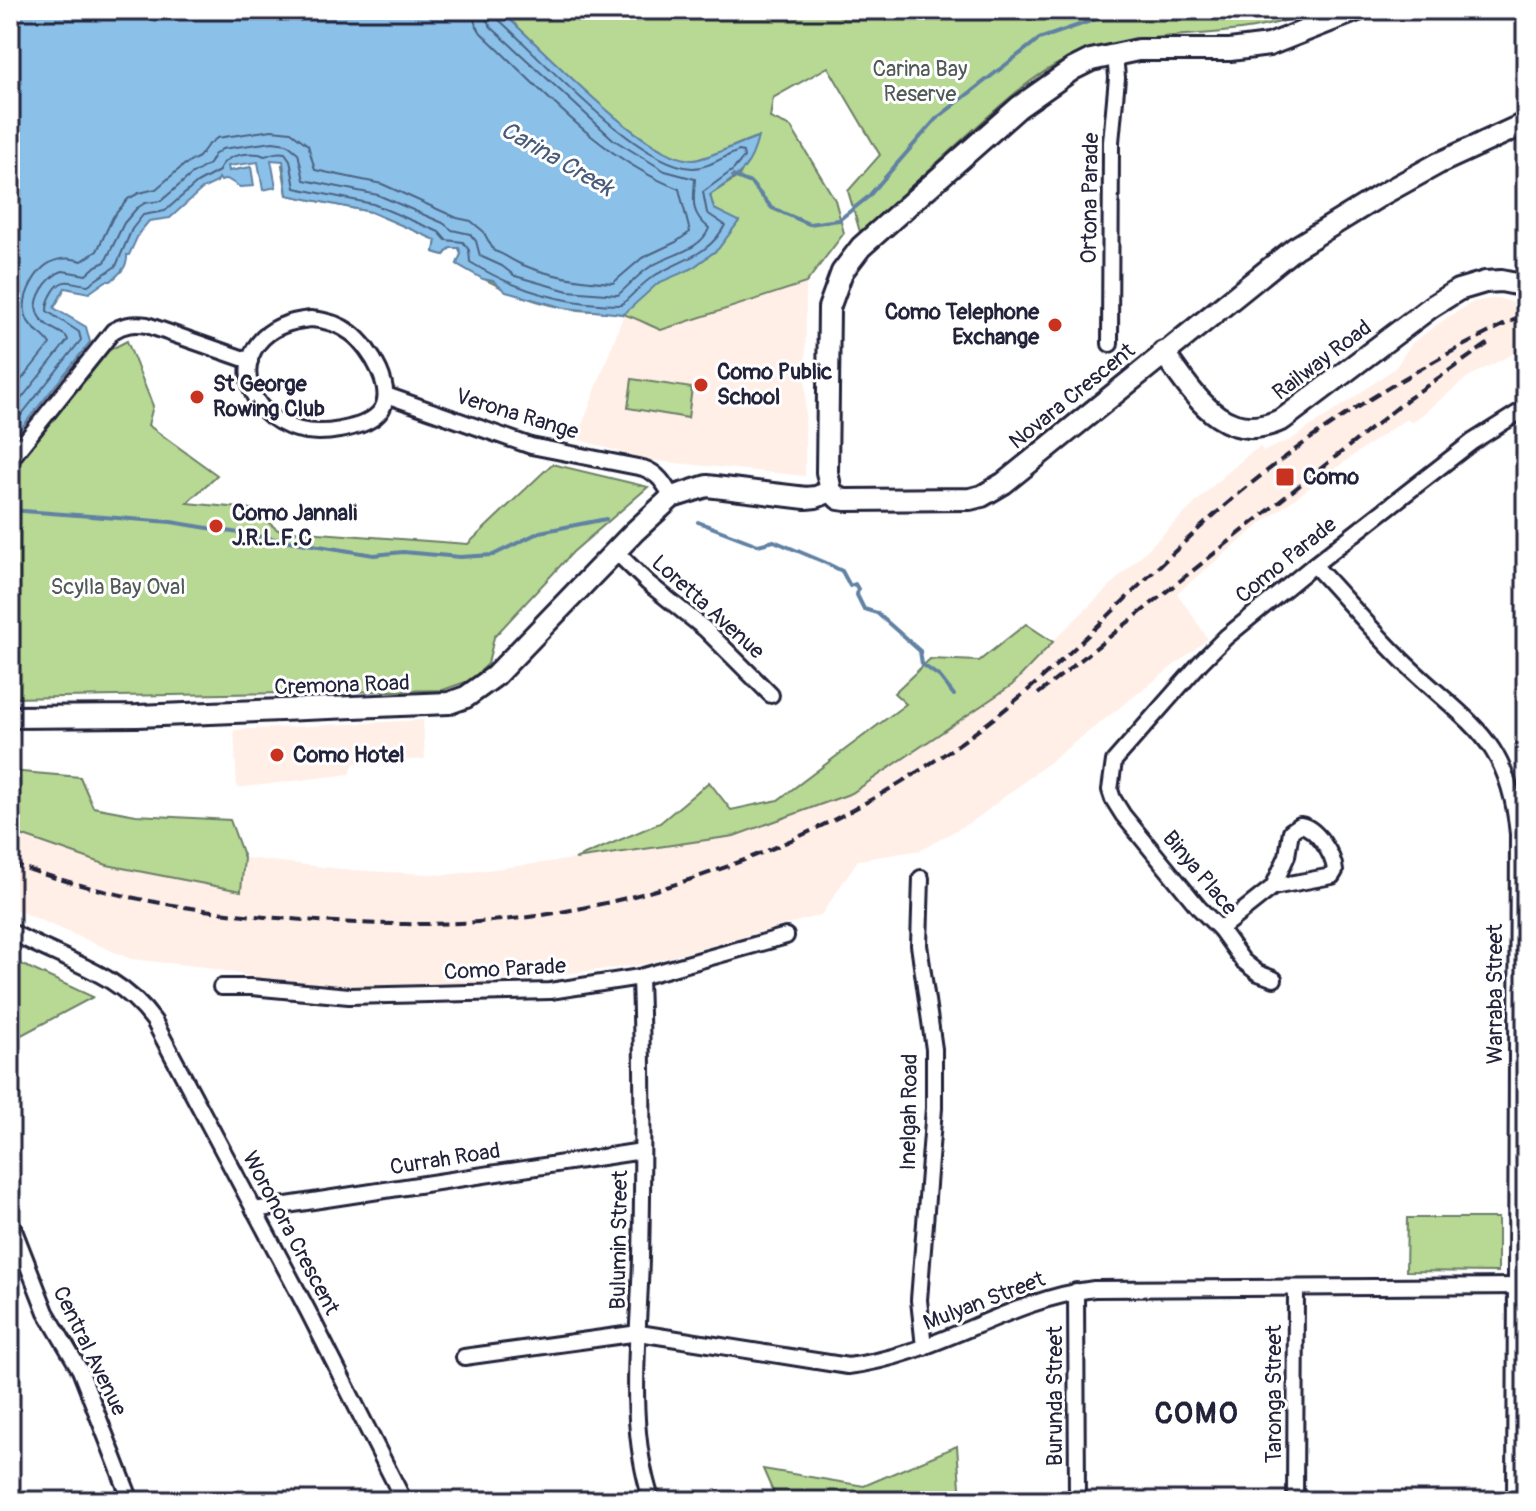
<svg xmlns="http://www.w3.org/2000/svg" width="1536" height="1511" font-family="Pangolin,sans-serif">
<rect width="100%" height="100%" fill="#fff"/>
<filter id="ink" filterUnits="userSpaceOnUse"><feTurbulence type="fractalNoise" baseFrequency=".0125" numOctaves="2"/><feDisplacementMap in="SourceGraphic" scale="16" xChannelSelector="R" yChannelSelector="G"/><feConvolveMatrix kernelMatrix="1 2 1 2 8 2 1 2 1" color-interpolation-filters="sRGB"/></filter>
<g filter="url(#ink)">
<g fill="#ffefe7">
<path d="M806,283L805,476L647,460L577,439L624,314L661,330Z"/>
<path d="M1497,298L1526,306V347L1468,377L1412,423L1406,419L1358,452L1267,519L1177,593L1208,639L976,819L921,850L858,860L821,915L641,965L460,986L369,988L283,983L205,967L131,959L10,907V771L80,777L93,807L136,815L230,820L245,858L350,870L445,875L575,859L660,823L709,782L731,810L778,800L906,704L894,693L930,659L979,661L1026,624L1053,641L1218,481L1249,454L1260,447L1264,451L1292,439L1350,400L1395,368L1412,343L1447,318L1473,302Z"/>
<path d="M423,720L425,759L354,763L350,774L237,788L234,730Z"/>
</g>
<g fill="#b7d993" stroke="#6c7e67" stroke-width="2">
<path d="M575,10H1313C1241,44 1161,26 1087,51C1038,67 1002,105 964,138C929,170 895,201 860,232L848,191L880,155L828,67L773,98L770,118L791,127L835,200L844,233L806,283L661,330C648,325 634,316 621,314C603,310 583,312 565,308C525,301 491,284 457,264L461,254L459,248H450L444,255L434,252L436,240L371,212L287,195L282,165L691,269L718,249L738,222L714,209L710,195L739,176L757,137C740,142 708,159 693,160C644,160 544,49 505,15L575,17Z"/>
<path d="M127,341L153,406L148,425L217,475L187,503L251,509L278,530L468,544L552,464L648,487L573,552L494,637L488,664L471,680L443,690L10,698V469L98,356Z"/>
<path d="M632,379L692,388L688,418L628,408Z"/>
<path d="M1026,624L1053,642L1012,685L852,793L734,836L575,859L660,823L709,782L731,810L778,800L906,704L894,693L930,659L979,661Z"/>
<path d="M10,771L80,777L93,807L136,815L230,820L244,858L241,891L107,865L21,835L10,829Z"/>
<path d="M10,959L93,997L10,1041Z"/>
<path d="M1407,1218H1498V1272L1406,1271Z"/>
<path d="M957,1446L961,1501H777L763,1469L864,1486Z"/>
</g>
<path fill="#8bc1e9" stroke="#6181a3" stroke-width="2" d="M10,10H499C540,44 644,161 694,160C706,159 742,142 758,137C750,171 737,176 710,195L714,209L739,221L718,249L691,269L658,283L624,314L565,308L506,292L493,281L483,279L457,264L461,254L459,248H450L444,255L434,252L436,240L371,212L287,195L283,161L271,160L276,187L263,190L258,162L228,166L229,171L251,167L254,186L240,187L227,179L221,181L219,178L217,182L202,189L170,218L149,221L139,233L129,255H127C128,267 119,274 111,281H106L89,293L65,288L54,308L86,327L90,342L10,442Z"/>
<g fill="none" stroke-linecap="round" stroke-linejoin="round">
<g stroke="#4c6281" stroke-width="2">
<path d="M10,394L50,344C44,333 30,330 26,316C20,297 37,265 57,260C65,257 73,259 82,261L97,251L113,217L128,199L139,193L156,189L184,165L199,157L207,146L217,138L272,130L291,132L308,145L315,170L382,184L457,218L471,221L483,231L494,251C505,254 512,261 523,265C551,277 583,281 613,283L642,258L676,242L690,232L679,189C600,158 542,90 481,33L475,23L473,10"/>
<path d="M10,413L68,340L66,336C58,331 45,326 40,318C29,302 48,275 63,271L86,275L96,266L105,262L124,223L137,208L145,203L161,201L191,175L209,164L214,155L222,149L273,142L287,144L298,153L304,180L378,195L443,223L452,230L470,234L476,241L480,256L502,266L515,276L568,291L618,295C627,287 636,277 647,269C665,255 701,252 709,228C689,212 694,200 695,179L665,171L614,140L491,27L486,19L485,10"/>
<path d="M10,429L81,340L79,332L47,311C47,303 49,299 53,292C63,275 72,284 88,285L116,266L132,229L143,215L165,211L197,183L219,171C223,156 243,152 259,154C261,154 263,156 265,156C274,154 274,151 285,153L290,160L295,188L373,204L439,232L446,240L463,242L469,250L470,262C515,290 567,305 621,305C632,296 642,283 654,276C680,260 710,255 725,225L707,213L703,192L733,170L744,157L743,152L739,151C724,156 709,168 693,168C638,167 540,56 498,19L495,10"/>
</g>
<g stroke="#6181a3" stroke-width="4">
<path d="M733,176L751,183L772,208L809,224L839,220L868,197L936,119L1039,39L1122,10"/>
<path d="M10,510L171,522L374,555L403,552L460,557L493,555L540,532L606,519"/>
<path d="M698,522L758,545L774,541L824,562L842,571L850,586L855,584L858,589L857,595L864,609L877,613L920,651L922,664L940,677L954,695"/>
</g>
<g stroke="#22223b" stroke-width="20">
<g id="street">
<path d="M311,319C325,320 339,324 351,333C370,347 398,392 379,413C369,424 353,427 340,430C241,449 209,328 311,319Z"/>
<path d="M1110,344L1111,142L1117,78L1115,53"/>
<path d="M386,395L531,446L643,468C658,473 664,483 672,497"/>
<path d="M10,460L113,331C124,324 134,323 147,325L250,361"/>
<path d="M615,551L648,583L705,629L771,695"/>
<path d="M1314,565C1345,598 1374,633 1407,665C1470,725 1509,739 1518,834L1515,1501"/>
<path d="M921,878L919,945L934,1049V1108L919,1300L924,1347"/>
<path d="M1220,929L1273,887L1287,856L1291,831L1300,825C1316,827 1334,855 1335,871L1332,876L1273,887"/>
<path d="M10,931C62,961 117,970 154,1021L308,1311L404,1501"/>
<path d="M640,977C643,1071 643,1165 641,1258C639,1337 626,1426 652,1501"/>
<path d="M1274,979L1258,973L1243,961L1220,929L1199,908L1123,815L1113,799L1110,790L1114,761L1202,661L1226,637L1314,565L1472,442L1526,408"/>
<path d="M221,987H251L349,996L550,991L640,977L786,936"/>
<path d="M254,1210L642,1151"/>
<path d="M10,1220L46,1312L80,1370L131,1501"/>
<path d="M1076,1291L1077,1501"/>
<path d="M464,1357L639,1333L848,1366C935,1356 1007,1300 1094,1289L1526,1286"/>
<path d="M1295,1501L1296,1288"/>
</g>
</g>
<g stroke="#22223b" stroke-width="26">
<g id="secondary">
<path d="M1163,352C1194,394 1223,448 1283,419L1431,307L1458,290L1485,282L1501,281L1526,286"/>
<path d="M831,491L827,472L829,308L842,272L861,247L1019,107L1073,69L1091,60L1138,50H1230L1269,45L1358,10"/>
<path d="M10,717L137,716L449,703L466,697L495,676L634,532L672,497L707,486L806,498L816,497L831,491L839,499L846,500L970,499L982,496L1004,483L1295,248L1383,194L1439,163L1526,123"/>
</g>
</g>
<use href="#street" stroke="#fff" stroke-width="14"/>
<use href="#secondary" stroke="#fff" stroke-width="20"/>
<g stroke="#22223b" stroke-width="4" stroke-dasharray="12 6" stroke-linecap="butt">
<path d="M1038,694L1408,399L1489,343"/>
<path d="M10,863C96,894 188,911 278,918C363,925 451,928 536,916C699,892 858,822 989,722C1077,654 1151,568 1236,496C1324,422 1422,364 1526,314"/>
</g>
</g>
</g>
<g fill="#c8321e" stroke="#fff" stroke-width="3">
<circle cx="1055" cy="325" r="8"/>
<circle cx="701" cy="385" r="8"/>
<circle cx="197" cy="397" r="8"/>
<rect x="1275" y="467" width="20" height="20" rx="4"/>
<circle cx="216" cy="526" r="8"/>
<circle cx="277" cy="755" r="8"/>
</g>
<g text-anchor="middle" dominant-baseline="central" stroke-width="6" stroke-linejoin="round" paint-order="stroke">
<g font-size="22" fill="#4f5955" stroke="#fff">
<text x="920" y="69">Carina Bay<tspan x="920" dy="25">Reserve</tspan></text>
<text x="118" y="587">Scylla Bay Oval</text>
</g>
<g font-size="22" fill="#22223b" stroke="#fff">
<text transform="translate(1090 198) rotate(-89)">Ortona Parade</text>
<text transform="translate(1322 360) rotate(-37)">Railway Road</text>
<text transform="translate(1072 396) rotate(-39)">Novara Crescent</text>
<text transform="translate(517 414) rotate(17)">Verona Range</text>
<text transform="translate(1286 560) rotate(-39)">Como Parade</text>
<text transform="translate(708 607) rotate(42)">Loretta Avenue</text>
<text transform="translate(342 685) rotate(-2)">Cremona Road</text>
<text transform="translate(1200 873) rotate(50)">Binya Place</text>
<text transform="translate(505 969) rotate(-3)">Como Parade</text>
<text transform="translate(1495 994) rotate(-90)">Warraba Street</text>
<text transform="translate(909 1112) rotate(-89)">Inelgah Road</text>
<text transform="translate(445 1159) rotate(-9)">Currah Road</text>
<text transform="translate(291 1233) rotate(62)">Woronora Crescent</text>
<text transform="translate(619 1240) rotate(-89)">Bulumin Street</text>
<text transform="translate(984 1301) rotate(-21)">Mulyan Street</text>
<text transform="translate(90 1351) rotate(64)">Central Avenue</text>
<text transform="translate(1274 1394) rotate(-90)">Taronga Street</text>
<text transform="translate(1055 1396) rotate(-90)">Burunda Street</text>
</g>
<g font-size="22" font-weight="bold" fill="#22223b" stroke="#fff" text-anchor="start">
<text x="1039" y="312" text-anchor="end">Como Telephone<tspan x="1039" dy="25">Exchange</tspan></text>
<text x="717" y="372">Como Public<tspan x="717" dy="25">School</tspan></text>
<text x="213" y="384">St George<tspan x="213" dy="25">Rowing Club</tspan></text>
<text x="1303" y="477">Como</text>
<text x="232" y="513">Como Jannali<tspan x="232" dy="25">J.R.L.F.C</tspan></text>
<text x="293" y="755">Como Hotel</text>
</g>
<g font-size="24" font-style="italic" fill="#475a78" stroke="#fff">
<text transform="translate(557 159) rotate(30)">Carina Creek</text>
</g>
<g font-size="30" font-weight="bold" letter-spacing="2" fill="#22223b" stroke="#fff">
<text x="1197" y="1413">COMO</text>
</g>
</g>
<rect width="1536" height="1511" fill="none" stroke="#fff" stroke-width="40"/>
<rect x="20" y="20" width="1496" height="1471" fill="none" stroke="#22223b" stroke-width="3" filter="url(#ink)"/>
</svg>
